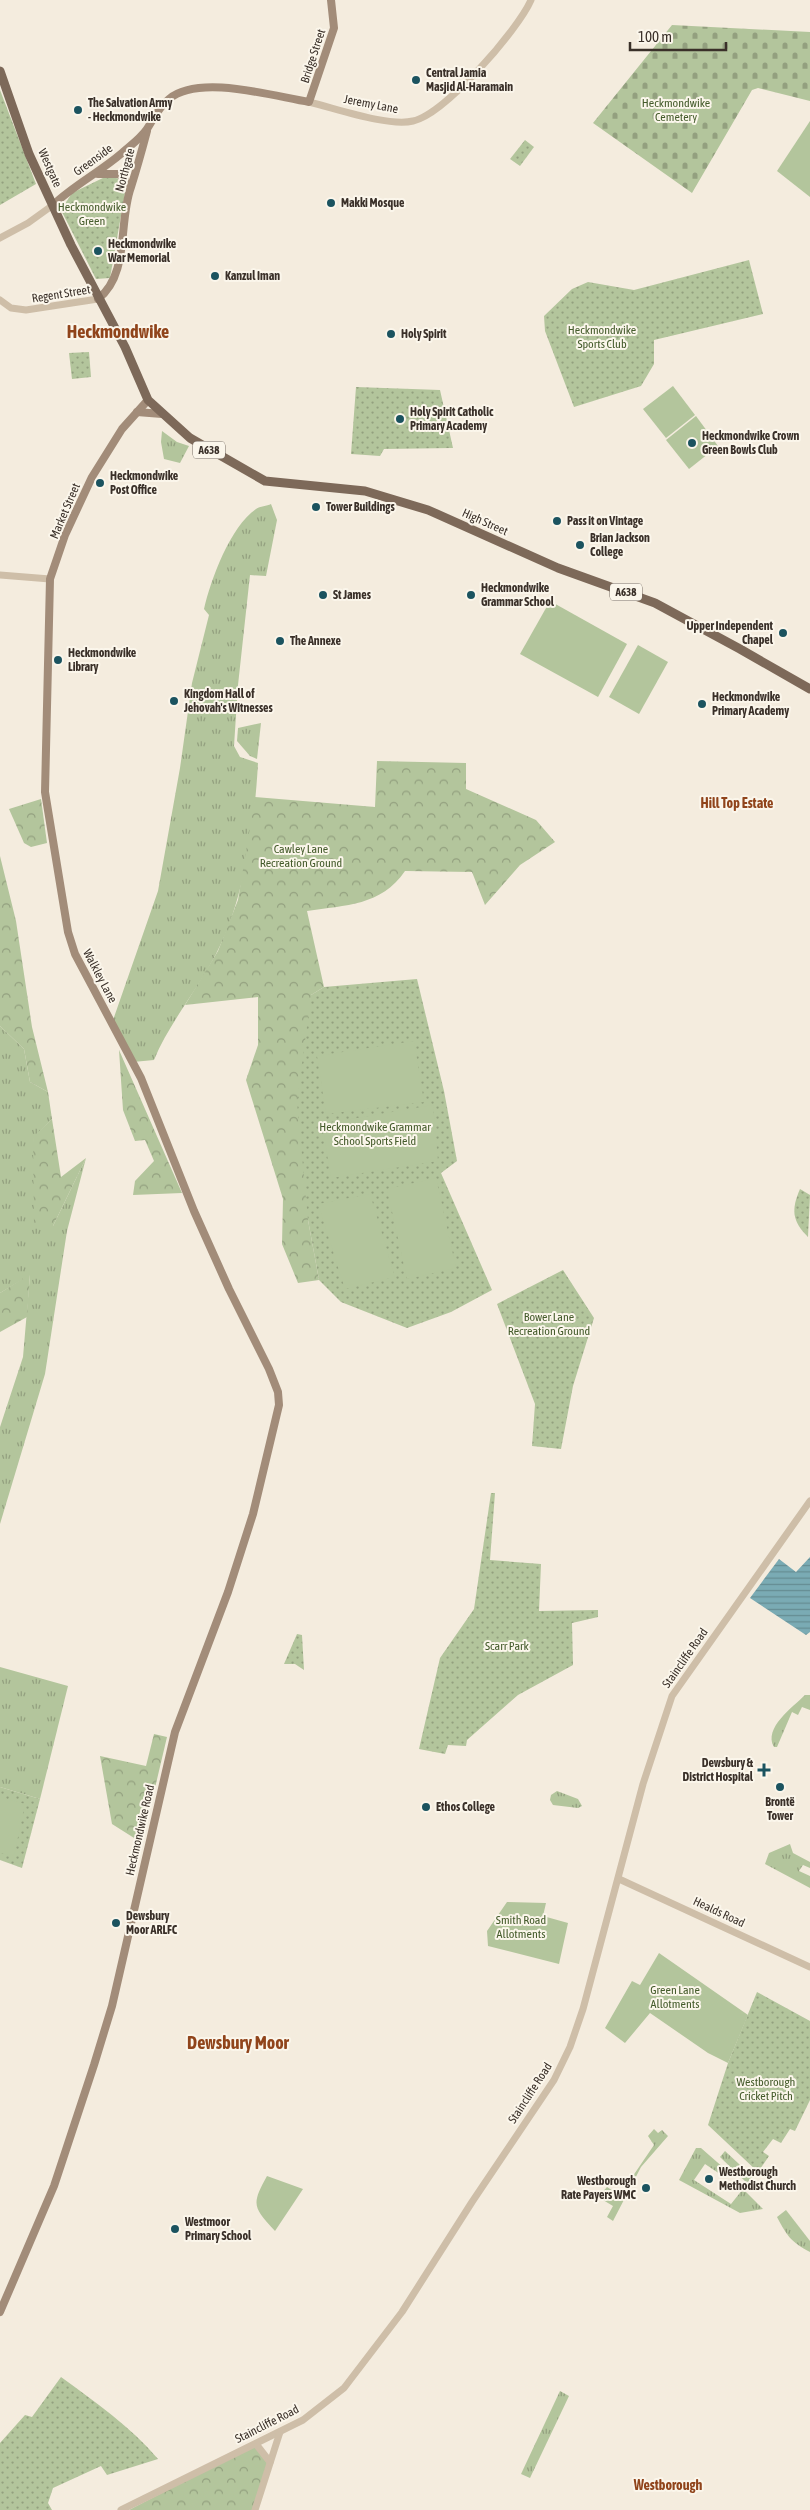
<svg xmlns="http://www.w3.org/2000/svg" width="810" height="2510" font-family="'Asap Condensed',sans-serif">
<defs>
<pattern id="grass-tufts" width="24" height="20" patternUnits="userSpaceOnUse" patternTransform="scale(1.25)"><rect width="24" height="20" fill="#b3c59c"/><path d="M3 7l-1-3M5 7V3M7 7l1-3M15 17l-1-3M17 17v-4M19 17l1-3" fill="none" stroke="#93a07f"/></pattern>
<pattern id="forest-crowns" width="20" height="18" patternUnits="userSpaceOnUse" patternTransform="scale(1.25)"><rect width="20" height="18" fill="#b3c59c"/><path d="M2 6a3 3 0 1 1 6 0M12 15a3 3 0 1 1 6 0" fill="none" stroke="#93a07f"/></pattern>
<pattern id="cemetery-stones" width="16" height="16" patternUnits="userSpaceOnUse" patternTransform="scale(1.25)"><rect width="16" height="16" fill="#b3c59c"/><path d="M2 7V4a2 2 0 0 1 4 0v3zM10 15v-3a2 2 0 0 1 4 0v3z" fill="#93a07f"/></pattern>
<pattern id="park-dots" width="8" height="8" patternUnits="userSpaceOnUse" patternTransform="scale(1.25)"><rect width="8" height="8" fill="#b3c59c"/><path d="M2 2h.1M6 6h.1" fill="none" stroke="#93a07f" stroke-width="1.8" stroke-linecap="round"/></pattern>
<pattern id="water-rules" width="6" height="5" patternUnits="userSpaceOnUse" patternTransform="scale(1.25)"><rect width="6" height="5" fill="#7aabb4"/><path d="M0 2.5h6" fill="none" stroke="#658c92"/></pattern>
</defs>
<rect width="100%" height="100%" fill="#f4ecde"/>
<g fill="url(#grass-tufts)">
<path d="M162,431L177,442L189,446L180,463L164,459L161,442Z"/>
<path d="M271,504L277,520L266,576L250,575L238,685L234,746L240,757L258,763C255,821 244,901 217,952C199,988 169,1023 154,1060L133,1062L112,1023L158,891L180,768L192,683L209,615L204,609C211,579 230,527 256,509C260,506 267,506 271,504Z"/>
<path d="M261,723L257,759L250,756L237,741L238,728Z"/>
<path d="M0,1026L24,1049L30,1082L48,1092L52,1119L33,1138L53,1226L86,1158L67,1231L45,1374L0,1524V1427L23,1357L30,1275L0,1293Z"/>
<path d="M0,1667L68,1686L40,1799L0,1787Z"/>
<path d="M805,1695H810V1710L802,1707L798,1715L792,1712L777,1747H774C763,1728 793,1707 805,1695Z"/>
<path d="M557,1791L578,1799L582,1806L578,1808L553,1805L550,1800L551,1795Z"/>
<path d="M790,1844L793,1853L810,1862V1868L803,1865L799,1871L810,1876V1888L765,1864L769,1853Z"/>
<path d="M654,2129L658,2133L662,2130L668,2136L641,2167L613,2221L607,2217L613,2206L598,2197L607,2187L618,2194L622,2192L654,2145L648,2136Z"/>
<path d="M696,2148H701L725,2169L720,2174L705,2164L694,2180L731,2204L743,2189L763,2209L740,2213L679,2180Z"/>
<path d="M725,2151L753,2177L748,2184L720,2157Z"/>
<path d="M786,2210L810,2241V2252C791,2242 787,2236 777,2217Z"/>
<path d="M560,2391L569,2396L530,2478L521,2474Z"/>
</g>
<g fill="url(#forest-crowns)">
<path d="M377,761L466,763V789L536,820L555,842L520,865L485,905L472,872L405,871C381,906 346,905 307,911L324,987L311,995L308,1220L319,1280L298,1283L282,1244L283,1199L246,1080L258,1045V997L185,1005L218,951L238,900L255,797L375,807Z"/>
<path d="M41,799L47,843L31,847L24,843L9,809Z"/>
<path d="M0,856L16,921L32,1027L48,1092L30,1082L24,1049L0,1026Z"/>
<path d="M119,1050L182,1193L133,1195L135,1181L154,1161L145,1140L135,1141L123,1110Z"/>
<path d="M52,1119L61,1177L86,1158L53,1226L34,1227L33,1137Z"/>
<path d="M30,1274L27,1317L0,1332V1293Z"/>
<path d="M154,1734L167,1737L142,1843L112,1824L100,1756L146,1766Z"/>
<path d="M256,2444L270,2462L255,2510H129Z"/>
</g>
<path fill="url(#cemetery-stones)" d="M672,25L810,32V101L758,88L752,90L692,193L593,123Z"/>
<g fill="url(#park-dots)">
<path d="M0,90L36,184L0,205Z"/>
<path d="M525,140L534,147L520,166L510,159Z"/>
<path d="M107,176L120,179L125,187V193L110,278L96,279L61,210L72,193Z"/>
<path d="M749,260L763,314L654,340V364L641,386L574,407L545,331L544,316L572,289L588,282L634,290Z"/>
<path d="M89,352L91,377L72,379L69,353Z"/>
<path d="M356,387L440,390L453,448L384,449L380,456L351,454Z"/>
<path d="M417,979L444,1091L457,1161L441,1173L492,1290L451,1312L407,1328L341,1302L319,1280L308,1220L297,1103L311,995L324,987Z"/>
<path d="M800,1189L810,1195L808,1237C792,1221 791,1210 800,1189Z"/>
<path d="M563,1270L594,1318L573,1386L561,1449L532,1446L535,1404L497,1304Z"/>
<path d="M491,1493H495L490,1560L541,1564L539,1611L598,1610V1617L572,1623L573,1665L518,1695L467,1740L466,1746L448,1745L445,1754L419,1749L440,1658L474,1609Z"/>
<path d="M297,1634L302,1635L304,1670L295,1664H284Z"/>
<path d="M0,1787L40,1799L22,1868L0,1860Z"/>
<path d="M757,1992L810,2021V2100L795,2131L790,2129L781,2143L773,2139L763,2152L769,2156L758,2172L708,2125L728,2063Z"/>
<path d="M61,2377C95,2402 130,2426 158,2459L107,2475L101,2466L53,2488L48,2503L52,2510H0V2443L25,2415L32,2417Z"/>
</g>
<g fill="#b3c59c">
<path d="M810,121V197L777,171Z"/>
<path d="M673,386L695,415L666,438L643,409Z"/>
<path d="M696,416L718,446L689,469L666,440Z"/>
<path d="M550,601L627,644L598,697L520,654Z"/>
<path d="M638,645L668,662L639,714L609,697Z"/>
<path d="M414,1041L424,1102L326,1114L317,1056Z"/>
<path d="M433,1105L438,1161L331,1178L322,1124Z"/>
<path d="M436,1178L456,1268L407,1279L387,1189Z"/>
<path d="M370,1194L395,1277L345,1289L318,1204Z"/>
<path d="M0,1797L25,1804L14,1856L0,1853Z"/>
<path d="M507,1902L546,1903L543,1916L568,1923L559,1964L488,1946L487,1931Z"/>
<path d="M659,1953L748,2015L728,2063L708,2053L650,2013L625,2043L605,2028L632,1981L640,1985Z"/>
<path d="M267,2176L303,2189L275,2231C253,2207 251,2205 267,2176Z"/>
</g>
<path fill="url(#water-rules)" d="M810,1557V1632L806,1635L750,1598L779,1559L796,1572Z"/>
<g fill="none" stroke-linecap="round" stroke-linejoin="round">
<g stroke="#cebea8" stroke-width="7">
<path d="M309,102C335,108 388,127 413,121C445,114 518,30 531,0"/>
<path d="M0,238L28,223L53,205"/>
<path d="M0,300L11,308L26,310L98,299"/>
<path d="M0,575L50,579"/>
<path d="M619,1879L810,1967"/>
<path d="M256,2444L270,2462"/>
<path d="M121,2510L303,2420L344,2388L402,2312L472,2202L554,2080L570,2047L583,2009L643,1784L672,1696L810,1501"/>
<path d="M255,2510L280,2432"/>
</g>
<g stroke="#a28c79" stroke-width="8">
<path d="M98,174H120L130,187"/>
<path d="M53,205C74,185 100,172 122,153C130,146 141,138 147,129C154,118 158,108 169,99C199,74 272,96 309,102L334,28L331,0"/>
<path d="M98,299C130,274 118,222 131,187C137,168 142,150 147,131"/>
<path d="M137,412L162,414"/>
<path d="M0,2312L54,2186L94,2065L112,2006L175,1732L228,1592L253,1514L279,1405L278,1392L269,1369L229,1289L194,1211L141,1078L75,954L68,932L45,792L50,579L65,535L92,477L122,429L148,400"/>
</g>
<path stroke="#7d6959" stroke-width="9" d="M0,71L29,154L71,245L125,347L148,400L190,438L265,481L365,491L428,510L558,568L655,603L740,649L810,689"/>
</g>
<g fill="#1b535f" stroke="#fbf6eb" stroke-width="2">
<circle cx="416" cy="80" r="5"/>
<circle cx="78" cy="110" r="5"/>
<circle cx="331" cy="203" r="5"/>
<circle cx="98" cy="251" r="5"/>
<circle cx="215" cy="276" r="5"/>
<circle cx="391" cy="334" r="5"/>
<circle cx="400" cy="419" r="5"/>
<circle cx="692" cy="443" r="5"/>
<circle cx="100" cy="483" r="5"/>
<circle cx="316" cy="507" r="5"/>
<circle cx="557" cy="521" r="5"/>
<circle cx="580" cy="545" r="5"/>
<circle cx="323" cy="595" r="5"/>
<circle cx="471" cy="595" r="5"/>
<circle cx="783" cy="633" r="5"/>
<circle cx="280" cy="641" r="5"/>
<circle cx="58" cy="660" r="5"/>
<circle cx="174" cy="701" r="5"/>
<circle cx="702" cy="704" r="5"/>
<path d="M761.5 1762.5h5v5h5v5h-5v5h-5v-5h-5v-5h5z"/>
<circle cx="780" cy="1787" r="5"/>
<circle cx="426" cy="1807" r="5"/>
<circle cx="116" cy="1923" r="5"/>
<circle cx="709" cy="2179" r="5"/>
<circle cx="646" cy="2188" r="5"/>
<circle cx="175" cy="2229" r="5"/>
</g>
<g text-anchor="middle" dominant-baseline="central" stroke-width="4" stroke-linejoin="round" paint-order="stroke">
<g fill="#fbf6eb" stroke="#746b63" stroke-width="1">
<rect x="193" y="441.5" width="32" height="17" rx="4"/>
<rect x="610" y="583.5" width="32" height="17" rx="4"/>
</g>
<g font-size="11" font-weight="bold" fill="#3a3029">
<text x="209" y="450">A638</text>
<text x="626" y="592">A638</text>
</g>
<g font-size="12" fill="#3a3029" stroke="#fbf6eb">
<text transform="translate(313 56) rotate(-72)">Bridge Street</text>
<text transform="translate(371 104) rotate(11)">Jeremy Lane</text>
<text transform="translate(93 160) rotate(-36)">Greenside</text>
<text transform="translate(50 168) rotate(66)">Westgate</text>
<text transform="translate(125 170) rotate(-75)">Northgate</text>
<text transform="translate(61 294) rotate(-9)">Regent Street</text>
<text transform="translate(65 511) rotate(-67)">Market Street</text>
<text transform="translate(485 522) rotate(24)">High Street</text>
<text transform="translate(100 976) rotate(62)">Walkley Lane</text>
<text transform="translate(685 1658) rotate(-55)">Staincliffe Road</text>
<text transform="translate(140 1830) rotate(-77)">Heckmondwike Road</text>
<text transform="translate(719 1912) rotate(25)">Healds Road</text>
<text transform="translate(530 2093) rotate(-57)">Staincliffe Road</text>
<text transform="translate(267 2424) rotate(-27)">Staincliffe Road</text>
</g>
<g font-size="12" font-weight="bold" fill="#3a3029" stroke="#fbf6eb" text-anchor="start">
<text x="426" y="73">Central Jamia<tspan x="426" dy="14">Masjid Al-Haramain</tspan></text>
<text x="88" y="103">The Salvation Army<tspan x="88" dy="14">- Heckmondwike</tspan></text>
<text x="341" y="203">Makki Mosque</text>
<text x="108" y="244">Heckmondwike<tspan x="108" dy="14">War Memorial</tspan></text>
<text x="225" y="276">Kanzul Iman</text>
<text x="401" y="334">Holy Spirit</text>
<text x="410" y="412">Holy Spirit Catholic<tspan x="410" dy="14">Primary Academy</tspan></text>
<text x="702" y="436">Heckmondwike Crown<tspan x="702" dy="14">Green Bowls Club</tspan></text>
<text x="110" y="476">Heckmondwike<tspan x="110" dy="14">Post Office</tspan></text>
<text x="326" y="507">Tower Buildings</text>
<text x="567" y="521">Pass it on Vintage</text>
<text x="590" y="538">Brian Jackson<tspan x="590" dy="14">College</tspan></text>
<text x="481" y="588">Heckmondwike<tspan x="481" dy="14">Grammar School</tspan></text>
<text x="333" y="595">St James</text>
<text x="773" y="626" text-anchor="end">Upper Independent<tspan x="773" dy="14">Chapel</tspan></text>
<text x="290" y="641">The Annexe</text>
<text x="68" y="653">Heckmondwike<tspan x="68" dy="14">Library</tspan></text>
<text x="184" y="694">Kingdom Hall of<tspan x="184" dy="14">Jehovah's Witnesses</tspan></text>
<text x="712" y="697">Heckmondwike<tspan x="712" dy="14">Primary Academy</tspan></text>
<text x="753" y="1763" text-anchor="end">Dewsbury &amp;<tspan x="753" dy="14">District Hospital</tspan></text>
<text x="780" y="1802" text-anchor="middle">Brontë<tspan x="780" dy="14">Tower</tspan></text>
<text x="436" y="1807">Ethos College</text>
<text x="126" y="1916">Dewsbury<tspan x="126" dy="14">Moor ARLFC</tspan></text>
<text x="719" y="2172">Westborough<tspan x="719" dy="14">Methodist Church</tspan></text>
<text x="636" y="2181" text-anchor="end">Westborough<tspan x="636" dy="14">Rate Payers WMC</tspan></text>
<text x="185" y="2222">Westmoor<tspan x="185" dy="14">Primary School</tspan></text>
</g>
<g font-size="12" fill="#445b2b" stroke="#fbf6eb">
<text x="676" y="103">Heckmondwike<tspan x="676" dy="14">Cemetery</tspan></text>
<text x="92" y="207">Heckmondwike<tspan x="92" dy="14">Green</tspan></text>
<text x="602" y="330">Heckmondwike<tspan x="602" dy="14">Sports Club</tspan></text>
<text x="301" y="849">Cawley Lane<tspan x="301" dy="14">Recreation Ground</tspan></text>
<text x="375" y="1127">Heckmondwike Grammar<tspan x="375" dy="14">School Sports Field</tspan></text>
<text x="549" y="1317">Bower Lane<tspan x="549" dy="14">Recreation Ground</tspan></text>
<text x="507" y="1646">Scarr Park</text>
<text x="521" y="1920">Smith Road<tspan x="521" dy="14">Allotments</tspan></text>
<text x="675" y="1990">Green Lane<tspan x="675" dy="14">Allotments</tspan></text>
<text x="766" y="2082">Westborough<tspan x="766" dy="14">Cricket Pitch</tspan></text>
</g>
<g font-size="14" font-weight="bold" fill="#90441b" stroke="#fbf6eb">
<text x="737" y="803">Hill Top Estate</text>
<text x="668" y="2485">Westborough</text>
</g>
<g font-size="18" font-weight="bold" fill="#90441b" stroke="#fbf6eb">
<text x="118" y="331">Heckmondwike</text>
<text x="238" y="2042">Dewsbury Moor</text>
</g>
</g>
<path d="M630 42v8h96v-8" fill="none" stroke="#3a3029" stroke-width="2.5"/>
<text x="638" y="42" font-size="15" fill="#3a3029" stroke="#fbf6eb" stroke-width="4" paint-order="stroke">100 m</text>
</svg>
